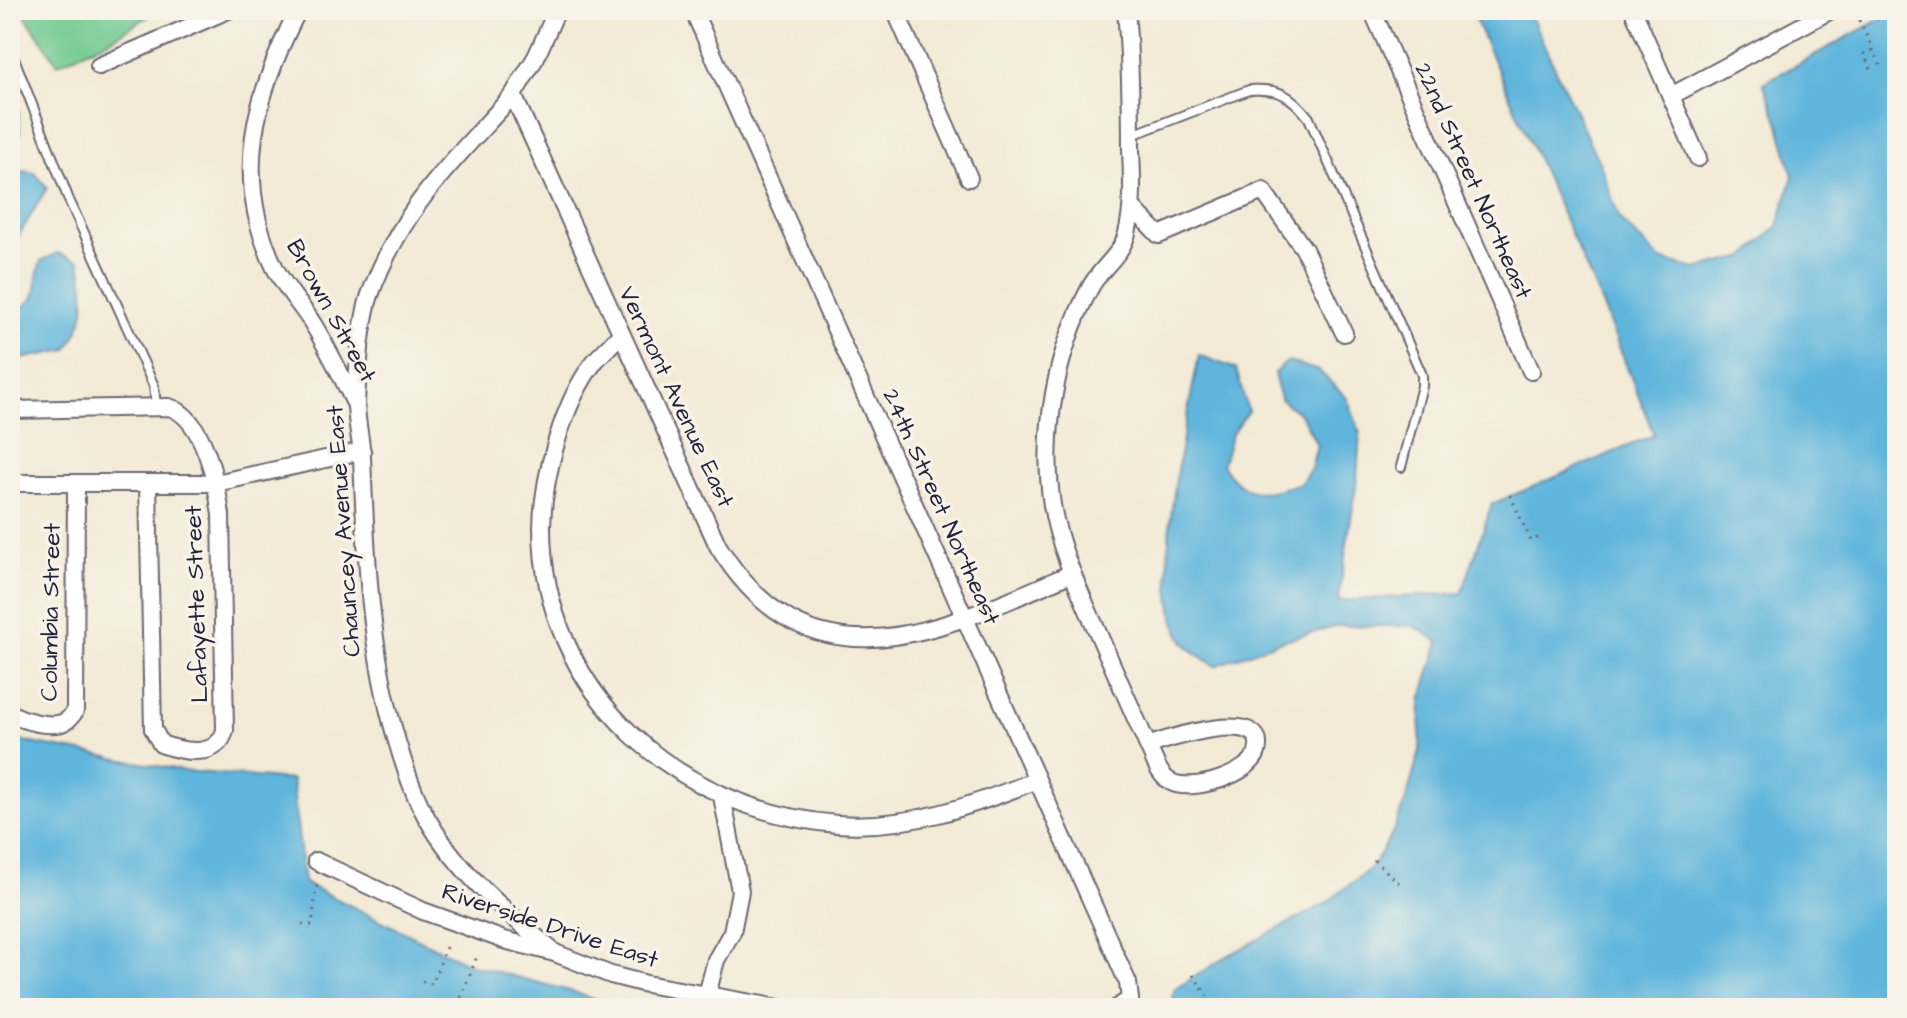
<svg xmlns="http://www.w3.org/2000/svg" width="1907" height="1018" font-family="'Architects Daughter',sans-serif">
<rect width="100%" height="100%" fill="#f7f3e8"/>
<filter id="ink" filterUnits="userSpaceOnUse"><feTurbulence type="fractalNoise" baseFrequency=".0125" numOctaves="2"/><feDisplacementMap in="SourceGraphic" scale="16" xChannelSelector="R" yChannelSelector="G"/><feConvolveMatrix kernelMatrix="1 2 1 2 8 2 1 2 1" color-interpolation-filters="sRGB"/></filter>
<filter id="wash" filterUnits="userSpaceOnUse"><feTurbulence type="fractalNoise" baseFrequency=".006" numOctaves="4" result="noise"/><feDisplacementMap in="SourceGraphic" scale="32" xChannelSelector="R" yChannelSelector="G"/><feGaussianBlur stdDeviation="1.8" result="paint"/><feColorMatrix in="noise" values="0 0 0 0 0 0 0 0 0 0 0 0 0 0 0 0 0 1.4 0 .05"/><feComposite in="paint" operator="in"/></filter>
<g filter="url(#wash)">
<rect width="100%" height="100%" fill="#f3ead5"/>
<path fill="#71c98f" stroke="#4a7665" stroke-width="2" d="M21,10H159L113,38L58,64Z"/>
<g fill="#5fb5dc" stroke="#406c8c" stroke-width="2">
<path d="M1471,10H1528L1602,169L1620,220L1661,260L1695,269L1745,257L1778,226L1793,176L1777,118L1763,83L1897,10V1008H1172L1174,990L1227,956L1325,904L1372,867L1391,836L1406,800L1420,750L1421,701L1439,642L1414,626H1338L1281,641L1215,666C1205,659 1188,650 1182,639C1148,575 1186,426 1199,355L1236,369L1248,411L1232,434L1222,465C1247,501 1263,494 1301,483L1311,468L1317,445L1302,416L1280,399L1274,373L1288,361L1319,371L1347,398L1360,432L1357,480L1338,601L1462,593L1492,504L1654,435L1597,292Z"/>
<path d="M10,91L18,98L20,135L10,149Z"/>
<path d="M23,171L35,173L47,188L10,250V177Z"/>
<path d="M58,253L80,261C86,299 90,316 67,350L10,361V313C49,295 29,293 41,261Z"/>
<path d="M10,739L185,771L292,780L304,883L471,965L574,992L616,1008H10Z"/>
</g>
</g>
<g filter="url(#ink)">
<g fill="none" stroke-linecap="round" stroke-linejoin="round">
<g stroke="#6b6871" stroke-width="12">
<g id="service">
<path d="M12,53L69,200L154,386L156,407"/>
<path d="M1132,135L1249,90C1279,88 1291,95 1309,118L1422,375V386L1401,467"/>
</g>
</g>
<g stroke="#6b6871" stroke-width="20">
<g id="minor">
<path d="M298,10C255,95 231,177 275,268C285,288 301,305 313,324C329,350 342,378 356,405"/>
<path d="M557,10L536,57L513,95L718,546C811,698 944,629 1072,573"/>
<path d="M693,10L1128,983L1130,999L1117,1008"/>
<path d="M895,10L969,178"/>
<path d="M1126,10C1130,56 1131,102 1131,149C1132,177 1134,206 1127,233C1122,255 1100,268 1090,288C1056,352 1041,432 1052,505C1059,547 1077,585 1094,624C1112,665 1130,706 1148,746C1154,758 1158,775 1171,782C1191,793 1250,775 1257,752C1270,705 1166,739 1148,746"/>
<path d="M1372,10L1531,371"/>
<path d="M1633,10L1698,158"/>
<path d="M99,66L228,10"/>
<path d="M513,95C453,162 402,206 370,295C361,321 357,375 356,403C356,421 361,439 362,457C366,553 369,646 396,738C403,762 410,785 421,807C451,867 504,910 555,953"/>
<path d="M1671,96L1831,10"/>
<path d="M1132,207L1159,235L1263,191L1304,249L1344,333"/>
<path d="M620,335C612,344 603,352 595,361C563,402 543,476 542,527C542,693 678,811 837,824C909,829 972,806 1037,780"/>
<path d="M10,410L169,407C204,417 217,484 221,515L225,730C218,759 183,752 161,744L153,729L148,484"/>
<path d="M10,483H216L362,451"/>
<path d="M10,712C21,721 53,729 66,721C69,719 73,714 75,711L76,483"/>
<path d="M316,861L423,911L504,940L555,953L611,975L646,984L779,1008"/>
<path d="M707,995L716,960L732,932L740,891L722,796"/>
</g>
</g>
<g stroke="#6b6871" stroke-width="3" stroke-dasharray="2 6" stroke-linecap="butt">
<path d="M1859,20L1882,68"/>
<path d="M1871,69L1864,54L1873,50"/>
<path d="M1510,495L1531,541L1539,537"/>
<path d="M1374,860L1399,883"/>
<path d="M302,924L312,925L317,882"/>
<path d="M1193,975L1215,1007L1213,1008"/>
<path d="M422,981L432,984L448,942"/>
<path d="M473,1004L460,1000L478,954"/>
</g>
<use href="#service" stroke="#fff" stroke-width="8"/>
<use href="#minor" stroke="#fff" stroke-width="16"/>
</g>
</g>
<g text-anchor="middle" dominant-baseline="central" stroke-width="7" stroke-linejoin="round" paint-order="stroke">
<g font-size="24" fill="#22223b" stroke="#f7f3e8">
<text transform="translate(1473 181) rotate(66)">22nd Street Northeast</text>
<text transform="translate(331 311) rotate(61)">Brown Street</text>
<text transform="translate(676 397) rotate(65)">Vermont Avenue East</text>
<text transform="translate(941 507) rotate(66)">24th Street Northeast</text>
<text transform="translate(344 531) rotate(-94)">Chauncey Avenue East</text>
<text transform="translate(197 604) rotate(-92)">Lafayette Street</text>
<text transform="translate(51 612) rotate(-89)">Columbia Street</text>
<text transform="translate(550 926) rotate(18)">Riverside Drive East</text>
</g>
</g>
<rect width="1907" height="1018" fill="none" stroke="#f7f3e8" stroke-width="40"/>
</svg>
